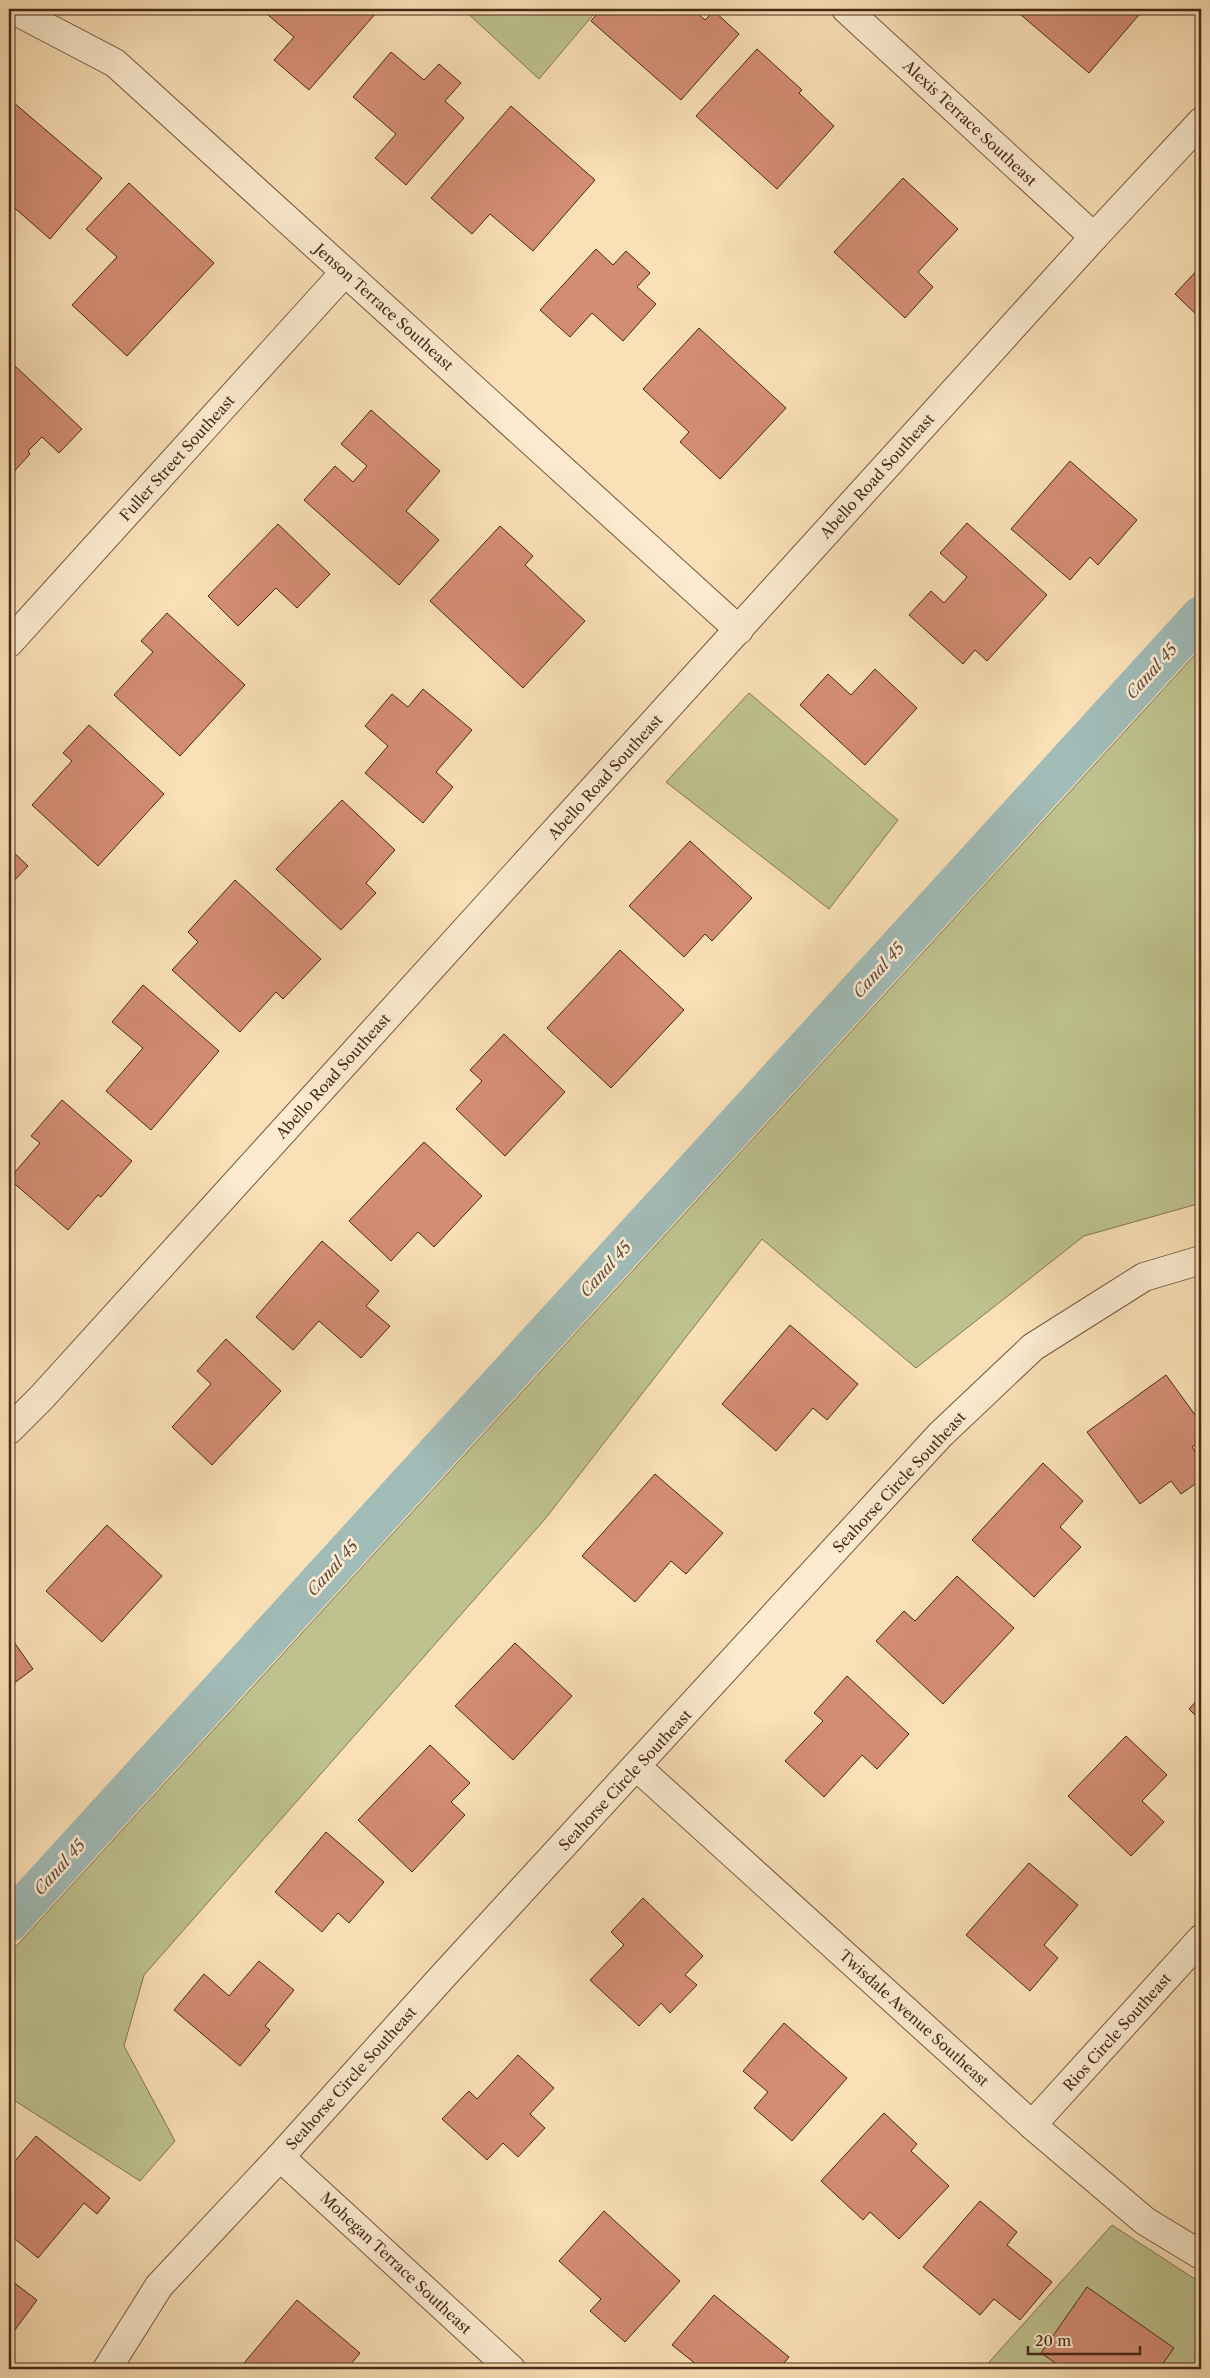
<svg xmlns="http://www.w3.org/2000/svg" width="1210" height="2378" font-family="'Libre Caslon Text',serif">
<rect width="100%" height="100%" fill="#fae0b6"/>
<filter id="stains"><feTurbulence type="fractalNoise" baseFrequency=".004" numOctaves="4"/><feColorMatrix values="0 0 0 0 .2 0 0 0 0 .09 0 0 0 0 .02 0 0 0 .5 -.17"/></filter>
<radialGradient id="worn" r=".72"><stop offset=".6" stop-color="#630" stop-opacity="0"/><stop offset="1" stop-color="#630" stop-opacity=".3"/></radialGradient>
<g fill="#bec28e" stroke="#827552">
<path d="M463,9H598L539,79Z"/>
<path d="M1201,648V1203L1084,1236L916,1368L762,1239L545,1519L144,1975L124,2046L175,2141L140,2181L9,2097V1954Z"/>
<path d="M749,693L898,820L829,909L666,782Z"/>
<path d="M1112,2225L1201,2283V2369H983Z"/>
</g>
<g fill="none" stroke-linecap="round" stroke-linejoin="round">
<path stroke="#a1bbb7" stroke-width="40" d="M9,1922L1201,616"/>
</g>
<g fill="#d48d75" stroke="#472817">
<path d="M261,9H372L376,13L309,90L274,60L294,37Z"/>
<path d="M601,9H692L705,20L714,11L739,34L681,100L591,21Z"/>
<path d="M1014,9H1144L1089,73Z"/>
<path d="M757,49L802,90L799,93L834,126L777,189L696,116Z"/>
<path d="M391,52L424,80L439,64L461,83L445,101L464,118L406,185L375,158L396,134L353,97Z"/>
<path d="M13,102L102,178L50,239L9,203V106Z"/>
<path d="M511,106L595,180L533,251L490,214L472,234L431,198Z"/>
<path d="M903,178L958,229L918,272L933,287L905,318L834,252Z"/>
<path d="M129,183L214,263L127,356L72,305L117,257L86,229Z"/>
<path d="M596,249L613,265L626,251L650,273L637,287L656,304L623,341L592,313L570,337L540,310Z"/>
<path d="M1201,266V319L1175,294Z"/>
<path d="M699,328L786,408L720,479L680,442L689,432L643,389Z"/>
<path d="M15,366L82,429L59,453L42,437L28,451L30,454L9,477V372Z"/>
<path d="M371,410L440,471L406,511L439,540L399,585L304,500L335,466L353,482L367,466L341,444Z"/>
<path d="M1070,461L1137,520L1098,565L1090,557L1070,580L1011,529Z"/>
<path d="M967,523L1047,595L987,661L975,650L963,664L909,615L931,591L944,603L967,577L940,553Z"/>
<path d="M278,524L330,574L297,608L276,588L238,626L208,596Z"/>
<path d="M500,526L533,556L525,565L585,621L523,688L430,601Z"/>
<path d="M167,613L245,685L180,756L114,695L153,652L141,641Z"/>
<path d="M875,669L917,708L865,765L800,705L828,674L851,695Z"/>
<path d="M423,689L472,730L436,772L453,787L423,823L365,773L388,746L365,726L392,694L408,707Z"/>
<path d="M89,725L164,794L98,866L32,805L72,761L63,753Z"/>
<path d="M342,800L395,850L366,883L376,893L341,930L276,869Z"/>
<path d="M690,841L752,898L712,941L705,934L684,957L629,906Z"/>
<path d="M9,848L28,866L9,886Z"/>
<path d="M235,880L321,959L283,999L276,992L240,1032L172,970L198,942L188,932Z"/>
<path d="M620,950L684,1010L611,1088L547,1028Z"/>
<path d="M143,985L219,1051L151,1130L106,1091L143,1048L112,1022Z"/>
<path d="M504,1034L565,1092L505,1156L456,1109L482,1081L470,1070Z"/>
<path d="M62,1100L132,1161L101,1197L98,1195L68,1230L9,1179L40,1143L31,1136Z"/>
<path d="M424,1142L482,1196L434,1247L418,1232L391,1261L349,1221Z"/>
<path d="M322,1241L379,1291L366,1306L390,1326L361,1358L319,1321L293,1350L256,1317Z"/>
<path d="M790,1325L858,1384L827,1420L813,1408L776,1451L722,1404Z"/>
<path d="M226,1339L281,1391L212,1465L172,1427L211,1384L197,1371Z"/>
<path d="M1166,1375L1201,1423V1440L1192,1447L1201,1461V1480L1181,1494L1171,1481L1140,1504L1087,1432Z"/>
<path d="M1043,1463L1083,1501L1060,1527L1081,1547L1034,1597L972,1540Z"/>
<path d="M655,1474L723,1533L686,1574L671,1561L635,1602L582,1556Z"/>
<path d="M107,1525L162,1576L102,1642L46,1591Z"/>
<path d="M957,1576L1014,1628L943,1704L876,1641L904,1611L915,1621Z"/>
<path d="M9,1635L33,1669L9,1687Z"/>
<path d="M515,1643L572,1696L513,1760L455,1706Z"/>
<path d="M847,1676L909,1734L877,1769L862,1755L824,1797L785,1761L823,1721L814,1713Z"/>
<path d="M1201,1696V1721L1189,1709Z"/>
<path d="M1126,1736L1167,1775L1142,1801L1164,1822L1131,1856L1068,1796Z"/>
<path d="M430,1745L470,1783L451,1802L465,1815L412,1872L358,1820Z"/>
<path d="M326,1832L384,1882L349,1923L338,1913L322,1932L275,1892Z"/>
<path d="M1029,1863L1078,1905L1044,1945L1058,1958L1030,1991L966,1935Z"/>
<path d="M643,1898L703,1956L685,1975L697,1985L670,2013L661,2003L639,2026L590,1980L624,1945L611,1932Z"/>
<path d="M259,1961L294,1990L265,2026L270,2030L240,2066L174,2010L204,1974L229,1996Z"/>
<path d="M784,2023L847,2078L792,2141L754,2108L768,2092L743,2071Z"/>
<path d="M518,2055L554,2088L530,2114L545,2128L518,2157L503,2143L487,2160L442,2119L469,2091L477,2099Z"/>
<path d="M884,2113L917,2144L911,2151L949,2186L899,2239L870,2212L863,2220L821,2181Z"/>
<path d="M36,2136L110,2198L97,2214L84,2203L38,2258L9,2234V2209L11,2206L9,2204V2168Z"/>
<path d="M980,2201L1017,2232L1007,2245L1052,2282L1020,2320L994,2299L980,2315L923,2267Z"/>
<path d="M604,2211L680,2281L625,2342L590,2311L601,2299L559,2261Z"/>
<path d="M9,2279L37,2300L9,2338Z"/>
<path d="M1087,2287L1174,2348L1159,2369H1064L1041,2353Z"/>
<path d="M714,2295L789,2357L779,2369H702L672,2345Z"/>
<path d="M297,2300L360,2353L347,2369H239Z"/>
</g>
<g fill="none" stroke-linecap="round" stroke-linejoin="round">
<g stroke="#74563f" stroke-width="30">
<g id="minor">
<path d="M12,9L115,63L739,630"/>
<path d="M846,9L1094,237"/>
<path d="M9,643L345,272"/>
<path d="M9,1430L42,1397L1094,237L1201,122"/>
<path d="M637,1767L1032,2125L1145,2221L1201,2255"/>
<path d="M1032,2125L1201,1939"/>
<path d="M280,2157L511,2369"/>
<path d="M107,2369L159,2286L280,2157L444,1975L940,1435L1033,1347L1144,1277L1201,1260"/>
</g>
</g>
<use href="#minor" stroke="#fcebd0" stroke-width="28"/>
</g>
<g text-anchor="middle" dominant-baseline="central" stroke-width="5" stroke-linejoin="round" paint-order="stroke">
<g font-size="15" fill="#472817" stroke="#fcebd0">
<text transform="translate(970 123) rotate(43)">Alexis Terrace Southeast</text>
<text transform="translate(384 307) rotate(42)">Jenson Terrace Southeast</text>
<text transform="translate(177 458) rotate(-48)">Fuller Street Southeast</text>
<text transform="translate(877 476) rotate(-48)">Abello Road Southeast</text>
<text transform="translate(605 777) rotate(-48)">Abello Road Southeast</text>
<text transform="translate(333 1076) rotate(-48)">Abello Road Southeast</text>
<text transform="translate(899 1482) rotate(-47)">Seahorse Circle Southeast</text>
<text transform="translate(625 1780) rotate(-47)">Seahorse Circle Southeast</text>
<text transform="translate(914 2018) rotate(42)">Twisdale Avenue Southeast</text>
<text transform="translate(1117 2032) rotate(-48)">Rios Circle Southeast</text>
<text transform="translate(351 2078) rotate(-48)">Seahorse Circle Southeast</text>
<text transform="translate(396 2263) rotate(43)">Mohegan Terrace Southeast</text>
</g>
<g font-size="16" font-style="italic" fill="#5e4d3f" stroke="#fcebd0">
<text transform="translate(1151 671) rotate(-48)">Canal 45</text>
<text transform="translate(878 970) rotate(-48)">Canal 45</text>
<text transform="translate(605 1269) rotate(-48)">Canal 45</text>
<text transform="translate(332 1568) rotate(-48)">Canal 45</text>
<text transform="translate(59 1867) rotate(-48)">Canal 45</text>
</g>
</g>
<rect width="1210" height="2378" fill="none" stroke="#fae0b6" stroke-width="30"/>
<rect x="10" y="10" width="1190" height="2358" fill="none" stroke="#472817" stroke-width="2.5"/>
<rect x="15" y="15" width="1180" height="2348" fill="none" stroke="#472817"/>
<path d="M1028 2346v8h112v-8" fill="none" stroke="#472817" stroke-width="2.5"/>
<text x="1035" y="2346" font-size="15" fill="#472817" stroke="#fcebd0" stroke-width="4" paint-order="stroke">20 m</text>
<rect width="100%" height="100%" filter="url(#stains)"/>
<rect width="100%" height="100%" fill="url(#worn)"/>
</svg>
